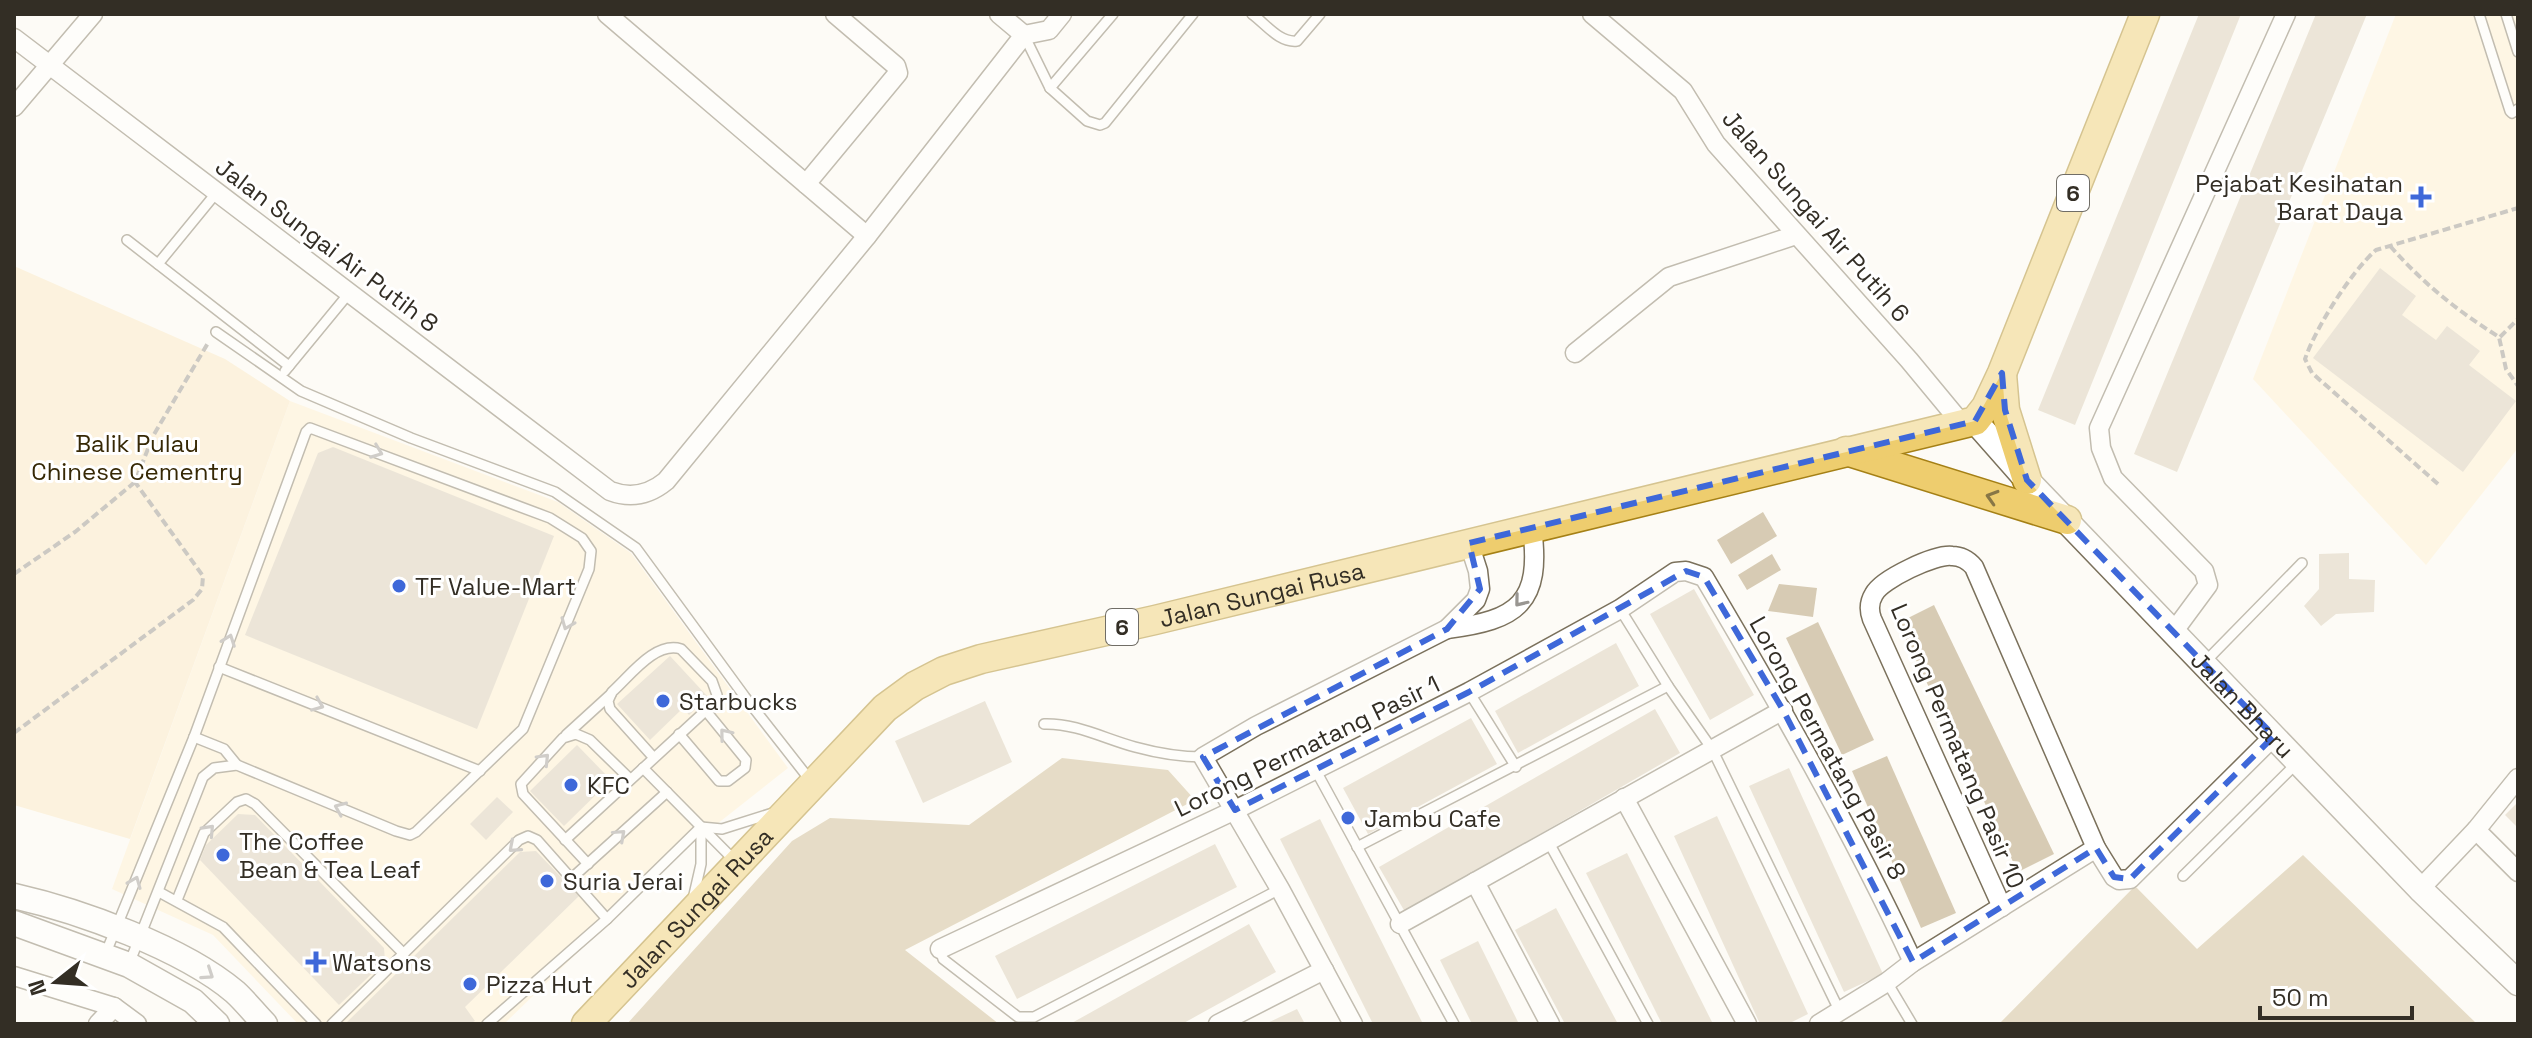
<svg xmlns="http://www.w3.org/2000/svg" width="2532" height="1038" font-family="'Space Grotesk',sans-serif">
<rect width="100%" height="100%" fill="#fdfbf6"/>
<g fill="#feefcf">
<path d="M2396,14H2518V448L2426,565L2253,379Z"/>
<path d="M290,401L558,502L631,553L788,768L679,854L504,1024H298L213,935L112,889Z"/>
</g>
<path fill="#fae7c1" d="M14,266L225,359L290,401L130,839L14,805Z"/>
<g fill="#cab78e">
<path d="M1062,758L1168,770L1195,800L905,950L999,1024H627L792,841L830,818L969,825Z"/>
<path d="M2303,855L2477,1024H1999L2135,886L2197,949Z"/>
</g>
<g fill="#d7cbb4">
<path d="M2199,14H2241L2075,425L2038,410Z"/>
<path d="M2316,14H2367L2177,472L2134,454Z"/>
<path d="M2380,268L2416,296L2402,315L2436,340L2447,326L2480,351L2469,365L2516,401L2463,472L2313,358Z"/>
<path d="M333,447L554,536L477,729L245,635L318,453Z"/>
<path d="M1763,512L1777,536L1731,564L1717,540Z"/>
<path d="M2349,553V579L2375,580L2374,612L2336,614L2321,626L2304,606L2319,589V554Z"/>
<path d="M1772,554L1781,570L1747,590L1738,575Z"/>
<path d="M1779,584L1817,588L1813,617L1768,611Z"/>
<path d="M1694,589L1754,695L1710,720L1650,614Z"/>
<path d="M1934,605L2054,854L2018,872L1898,623Z"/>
<path d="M1818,622L1874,740L1842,755L1786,638Z"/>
<path d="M1616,643L1639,686L1518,753L1495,711Z"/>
<path d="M670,656L708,697L689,715L683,708L650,740L617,704Z"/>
<path d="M985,701L1012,762L923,803L895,741Z"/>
<path d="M1655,709L1680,753L1405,912L1379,867Z"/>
<path d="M1471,718L1497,764L1368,834L1343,788Z"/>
<path d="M577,745L611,780L564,826L530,791Z"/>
<path d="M1887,756L1956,913L1921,928L1852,771Z"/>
<path d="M1789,768L1883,974L1844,992L1749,786Z"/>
<path d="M497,797L513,812L486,840L470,824Z"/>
<path d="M2518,802V828L2505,815Z"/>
<path d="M238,814L255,815L384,948L385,961L339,1005L200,860L206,845Z"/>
<path d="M1717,816L1808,1014L1788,1024H1760L1674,836Z"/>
<path d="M1320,819L1423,1024H1373L1280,839Z"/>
<path d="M1215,844L1237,887L1017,999L995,956Z"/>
<path d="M536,851L579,896L465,1007L475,1021L469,1024H345L520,852Z"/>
<path d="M1627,853L1713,1024H1662L1586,873Z"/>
<path d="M1556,908L1618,1024H1565L1515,930Z"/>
<path d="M1249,924L1276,972L1182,1024H1070Z"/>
<path d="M1478,941L1519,1024H1472L1440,960Z"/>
<path d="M1297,1009L1305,1024H1265Z"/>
</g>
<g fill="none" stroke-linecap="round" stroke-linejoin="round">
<g stroke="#7b715c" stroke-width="12">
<g id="lane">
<path d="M1252,14C1266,24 1279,43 1297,41L1320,14"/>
<path d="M2479,14L2510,111L2512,113L2518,109"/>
<path d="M2506,14L2518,52"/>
<path d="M1024,35L1050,88L1087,121L1100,125L1105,123L1193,14"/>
<path d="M1050,88L1113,14"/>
<path d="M127,240L289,366"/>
<path d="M158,264L217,192"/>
<path d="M216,332L301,391L411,438L555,492L636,548L745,697L810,780"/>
<path d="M285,371L350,292"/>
<path d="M1620,609L1668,686L1712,749L1840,1012"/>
<path d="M2205,662L2302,563"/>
<path d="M219,667L480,771"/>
<path d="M1469,692L1516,767"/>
<path d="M1044,724C1076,723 1105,739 1135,747C1157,753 1180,757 1203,757"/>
<path d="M679,734L719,781H728L745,768L746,760L706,711"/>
<path d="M566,735L611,694"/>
<path d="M194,737L224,749L237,765"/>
<path d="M643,768L736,862"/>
<path d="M1315,769L1454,1024"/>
<path d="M565,840L714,703L717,695L712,681L681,649C655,641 630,676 612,692L608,701L610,709L654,758"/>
<path d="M1548,841L1648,1024"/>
<path d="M1357,847L1668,686"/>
<path d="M588,864L523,794L521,784L563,738L576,734L590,740L630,779"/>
<path d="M2183,876L2297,763"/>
<path d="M573,877L667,792"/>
<path d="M159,892L223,927L316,1024"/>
<path d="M693,899L701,864V827"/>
<path d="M177,900L204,833L237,802L246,799L255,804L404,954"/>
<path d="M940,949L943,959L1018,1017H1034L1280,889"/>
<path d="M105,955L194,737L306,432L310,428L550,518L582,538L591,551L589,569L523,729L416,832L410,835L396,831L237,765L214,768L203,777L129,964"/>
<path d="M1887,982L1912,1024"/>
<path d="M332,1024L519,840L528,836L537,840L607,919"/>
<path d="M487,1024L607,919L701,827L722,829L776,812"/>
</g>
</g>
<g stroke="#7b715c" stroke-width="21">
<g id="street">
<path d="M607,14L867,236"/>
<path d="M999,14L1024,35"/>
<path d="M1592,14L1683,91L1716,144L1909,360L1962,424"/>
<path d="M1024,35L1049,30L1062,14"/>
<path d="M14,38L610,491C631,499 649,495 666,481L867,236L1024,35"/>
<path d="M14,107L93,14"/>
<path d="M806,184L898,73L896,66L835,14"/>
<path d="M1575,353L1669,277L1796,235"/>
<path d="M1447,629C1518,620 1542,603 1532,528"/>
<path d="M2174,631L2208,585L2204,571L2113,478L2101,448L2099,428L2286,14"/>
<path d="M1624,798L1747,1024"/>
<path d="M2476,830L2518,872"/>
<path d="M1475,882L1550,1024"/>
<path d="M2420,889L2476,830L2518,778"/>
<path d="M2002,907L1872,619C1869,611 1869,602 1874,594C1882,579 1935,554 1952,556C1961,556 1968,560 1974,567L2096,848L2114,877L2119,880L2130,879L2274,736"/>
<path d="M1400,924L1783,710"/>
<path d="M940,949L1235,810L1469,692L1620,609L1675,572L1686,571L1704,577C1778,702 1851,829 1913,962"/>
<path d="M14,976L114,1007L137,1024"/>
<path d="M98,1024L114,1007"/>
<path d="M1218,1024L1324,970"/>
<path d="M1353,1024L1280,889L1203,757L1256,726L1447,629L1476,600L1480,589L1478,571L1469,543"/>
<path d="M1819,1024L1887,982L1913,962L2096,848"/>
</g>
</g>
<g stroke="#7b715c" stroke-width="27">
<g id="secondary">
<path id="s1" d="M1975,421L2027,480L2420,889L2518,983"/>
<path d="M14,896C80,911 183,948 235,992C246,1002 255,1014 265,1024"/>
<path d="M14,923L129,965L193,1001L217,1024"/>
</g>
</g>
<g stroke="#a58016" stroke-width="31">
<g id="primary">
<path d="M2002,374L2005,410L2027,480"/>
<path d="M1846,451L2067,520"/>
<path id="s2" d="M586,1024L885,708L915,686L944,671L981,659L1155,620L1975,421L1986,407L2002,373L2145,14"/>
</g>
</g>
<g stroke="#908c85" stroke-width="4" stroke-dasharray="8 4" stroke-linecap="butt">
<path d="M2390,246C2425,285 2455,309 2499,337L2506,369L2518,386"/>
<path d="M2500,337L2518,319"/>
<path d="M2438,484L2312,373L2305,359C2316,327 2351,272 2376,250L2518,208"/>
<path d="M14,574L75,532L135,482L153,436L208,343"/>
<path d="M14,733L193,600L202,589L203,576L135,482"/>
</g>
<use href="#lane" stroke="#fff" stroke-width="9"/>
<use href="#street" stroke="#fff" stroke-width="18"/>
<use href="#secondary" stroke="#fff" stroke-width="24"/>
<use href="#primary" stroke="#eecd6e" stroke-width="28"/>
</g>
<defs><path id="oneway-chevron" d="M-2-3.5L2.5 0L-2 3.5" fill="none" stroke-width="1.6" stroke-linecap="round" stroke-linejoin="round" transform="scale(2)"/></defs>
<g stroke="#999692">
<use href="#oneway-chevron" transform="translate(377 452) rotate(21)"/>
<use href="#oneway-chevron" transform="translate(1520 601) rotate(129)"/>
<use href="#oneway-chevron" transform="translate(567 624) rotate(112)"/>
<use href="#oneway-chevron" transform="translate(229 640) rotate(-70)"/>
<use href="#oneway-chevron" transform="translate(318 705) rotate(22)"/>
<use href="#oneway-chevron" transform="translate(725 734) rotate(-129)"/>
<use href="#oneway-chevron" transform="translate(544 759) rotate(-46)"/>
<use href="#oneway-chevron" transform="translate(340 808) rotate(-157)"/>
<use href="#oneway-chevron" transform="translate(209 830) rotate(-47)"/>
<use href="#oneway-chevron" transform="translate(620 835) rotate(-42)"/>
<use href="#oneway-chevron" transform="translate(514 847) rotate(139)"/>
<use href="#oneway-chevron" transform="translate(135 882) rotate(-68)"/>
<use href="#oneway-chevron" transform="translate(208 974) rotate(34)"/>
</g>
<use stroke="#877646" href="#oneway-chevron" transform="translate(1992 497) rotate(-163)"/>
<path d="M0 0H2532V1038H0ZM2002,373L2005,410L2027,480L2274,736L2130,879L2114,877L2096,848L1913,962L1783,710L1704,577L1686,571L1469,692L1235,810L1203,757L1447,629L1480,589L1469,543L1975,421Z" fill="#fdfbf6" fill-opacity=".55" fill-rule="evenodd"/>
<path fill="none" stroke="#3e68d9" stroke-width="6" stroke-dasharray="16 10" stroke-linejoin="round" d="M2002,373L2005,410L2027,480L2274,736L2130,879L2114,877L2096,848L1913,962L1783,710L1704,577L1686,571L1469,692L1235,810L1203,757L1447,629L1480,589L1469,543L1975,421Z"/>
<g fill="#3e68d9" stroke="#fff" stroke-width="3">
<path d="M2417 185h8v8h8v8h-8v8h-8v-8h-8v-8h8z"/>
<circle cx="399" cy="586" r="8"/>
<circle cx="663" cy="701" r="8"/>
<circle cx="571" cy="785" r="8"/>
<circle cx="1348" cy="818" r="8"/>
<circle cx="223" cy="855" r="8"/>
<circle cx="547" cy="881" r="8"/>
<path d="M312 950h8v8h8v8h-8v8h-8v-8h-8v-8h8z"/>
<circle cx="470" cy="984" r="8"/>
</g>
<g text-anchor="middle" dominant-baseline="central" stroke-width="6" stroke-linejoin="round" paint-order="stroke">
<g fill="#fff" stroke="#706d66" stroke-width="2">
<rect x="2057" y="175" width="32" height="36" rx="6"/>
<rect x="1106" y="609" width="32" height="36" rx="6"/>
</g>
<g font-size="22" font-weight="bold" fill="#332e25">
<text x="2073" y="193">6</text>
<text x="1122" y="627">6</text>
</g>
<g font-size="24" fill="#332e25" stroke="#fff" text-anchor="start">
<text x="2403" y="183" text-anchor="end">Pejabat Kesihatan<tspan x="2403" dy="28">Barat Daya</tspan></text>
<text x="415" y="586">TF Value-Mart</text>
<text x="679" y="701">Starbucks</text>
<text x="587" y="785">KFC</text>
<text x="1364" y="818">Jambu Cafe</text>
<text x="239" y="841">The Coffee<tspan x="239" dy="28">Bean &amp; Tea Leaf</tspan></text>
<text x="563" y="881">Suria Jerai</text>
<text x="332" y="962">Watsons</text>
<text x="486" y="984">Pizza Hut</text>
</g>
<g font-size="24" fill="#332e25" stroke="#fff">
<text transform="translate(1816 216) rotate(49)">Jalan Sungai Air Putih 6</text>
<text transform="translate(327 245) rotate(37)">Jalan Sungai Air Putih 8</text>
<text stroke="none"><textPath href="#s2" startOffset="832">Jalan Sungai Rusa</textPath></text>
<text stroke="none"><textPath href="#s1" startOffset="390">Jalan Bharu</textPath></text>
<text transform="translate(1307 746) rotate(-26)">Lorong Permatang Pasir 1</text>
<text transform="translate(1958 746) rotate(67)">Lorong Permatang Pasir 10</text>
<text transform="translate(1828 748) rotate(61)">Lorong Permatang Pasir 8</text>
<text stroke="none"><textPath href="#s2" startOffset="160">Jalan Sungai Rusa</textPath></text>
</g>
<g font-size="24" fill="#362805" stroke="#fff">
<text x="137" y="443">Balik Pulau<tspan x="137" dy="28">Chinese Cementry</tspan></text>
</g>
</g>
<rect width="2532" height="1038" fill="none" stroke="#332e25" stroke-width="32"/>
<g transform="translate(56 982) rotate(253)" stroke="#ffffff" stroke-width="6" paint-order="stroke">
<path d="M0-6L14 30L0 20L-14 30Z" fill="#332e25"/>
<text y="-12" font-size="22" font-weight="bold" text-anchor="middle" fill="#332e25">N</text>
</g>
<path d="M2260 1006v12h152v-12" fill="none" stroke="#332e25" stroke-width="4"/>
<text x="2272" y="1006" font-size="24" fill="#332e25" stroke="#ffffff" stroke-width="6" paint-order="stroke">50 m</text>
</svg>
